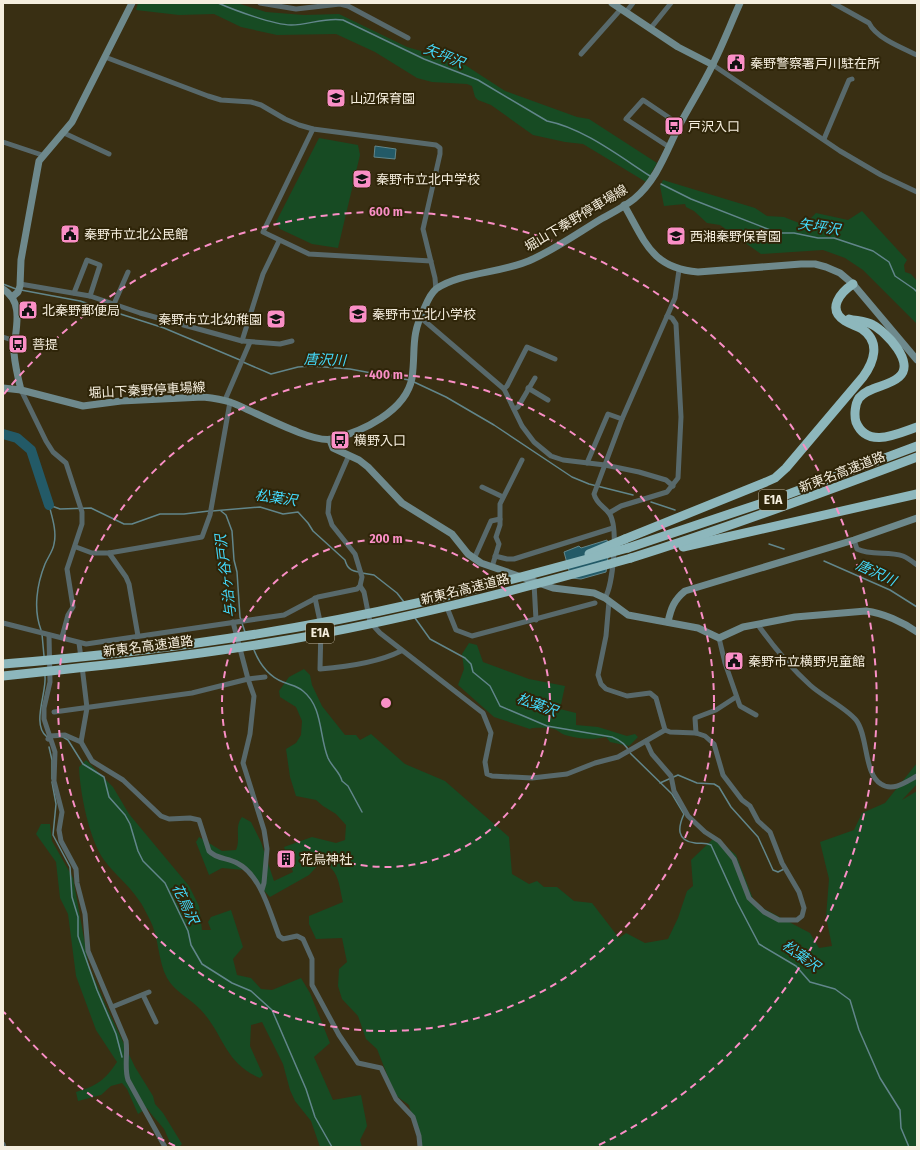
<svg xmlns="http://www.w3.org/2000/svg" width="920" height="1150" font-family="'Fira Sans','Noto Sans JP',sans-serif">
<rect width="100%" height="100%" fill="#392f13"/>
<g fill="#174b23">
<path d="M138,3H237L266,12L304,15L339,14L407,47L462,63L505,91L577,117L589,119L657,163L646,182L583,144L565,142L533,135L491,105L478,100L475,97L472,86L467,84L432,82L417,78L375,52L336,34L277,35L241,27L214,14L179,15L136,10Z"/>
<path d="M319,138L358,145L360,155L338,248L312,244L280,229L276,222Z"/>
<path d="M663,180L755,208L767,216L784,217L804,225L816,213L848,220L862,211L907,260L904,265L905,272L911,274L917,281V324L863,270L845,258L823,250L761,254L720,225L707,223L694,211L686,207L685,204L664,206L660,186Z"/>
<path d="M469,643L477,645L483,662L529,679L565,686L560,709L576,713V725L598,727L627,736L635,734L638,737L629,746L610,742L606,737C593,740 578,739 565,735C561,734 558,730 554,729C551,728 533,727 530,729L494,717L458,685L464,669L462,654Z"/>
<path d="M304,669L310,675L312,685L322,706L345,735H356L360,740L371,734L405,764L445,781L509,837L512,874L529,884L537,881L544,887H557L574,901L592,903L619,938L626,933L645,943L668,939L678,918L687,891L693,886L691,860L715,837L736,855L755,904L810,933L819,948L832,946L826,917L829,879L820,842L854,830L862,813L885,803L917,763V784L902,800L917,791V1147H420L409,1105L395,1095L377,1049L366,1039L358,1016L342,999L338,986L339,969L347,962L342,938L316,939L309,924V916L343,902C339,886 339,866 320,863L309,875L270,897L244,870L222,868L209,875L196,842L199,837L222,851L236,850C241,839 234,827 242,817L251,822L261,842L274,881L293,872L284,847L312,837L336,843L345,840L346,825L336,814L323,806L316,800L296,796L290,777L286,749L296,743L301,735L302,721L296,707L280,697L279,691L289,677Z"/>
<path d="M86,760L113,787L129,814L189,886L199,906L202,930H211L208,922L211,917L231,910L243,947L233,959L237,975L251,978L261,989L272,990L301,978L310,993L330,1043L314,1057L333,1100L361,1095L367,1126L360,1140L362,1147H320L311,1121L295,1101L290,1090L283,1064L262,1022L251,1025L250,1046L263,1075L260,1078C224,1063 224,1034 200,1009C189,998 174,991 167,978C158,962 159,937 150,920C146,913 143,905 138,899C129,885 114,874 104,860C89,839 80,793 79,767Z"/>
<path d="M41,824H50L52,841L73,878L89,966L106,1006L135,1067L153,1096L155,1104L163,1113L182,1144L179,1147H174C169,1142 167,1135 164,1129C159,1122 152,1116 147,1108L138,1114L127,1089L122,1083L111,1086L101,1095L78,1101L76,1092C97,1086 105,1080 117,1062L96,1030L76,976L68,914L60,898L56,862L36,834Z"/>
</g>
<g fill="#235a67" stroke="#62868b">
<path d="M375,146L396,149L395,159L374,157Z"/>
<path d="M607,540L609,549L606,572L581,579L571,578L564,552L579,546L581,548Z"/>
</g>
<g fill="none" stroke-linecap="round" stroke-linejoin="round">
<g stroke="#62868b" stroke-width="1.5">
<path d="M218,3C234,10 274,25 291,25C309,25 325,17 343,20L424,59L478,80L547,121C583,128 619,156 650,176"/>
<path d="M661,184L691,199L778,233H794L818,238H834L873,251L889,262L895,276L914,289L917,292"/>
<path d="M3,284L16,289"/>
<path d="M21,290L80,301L164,328L240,360"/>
<path d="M243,362L271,374L298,367L311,366L350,369L409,380"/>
<path d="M414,382L446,397L494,425L572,477L589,484L633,495"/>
<path d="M651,502L675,510"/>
<path d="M49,505L60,509L91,508L124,524H132L160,514H184L209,511"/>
<path d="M212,511L260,507L283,514L298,512L308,523L313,531L345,560C347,568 351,571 359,572"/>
<path d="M221,511L226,515L232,531L234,560L237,572L240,617L245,632"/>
<path d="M769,544L784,549"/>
<path d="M824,561L890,590L917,607"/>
<path d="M362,573L374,575L397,593L404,602"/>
<path d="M415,618L430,639L465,658L471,664L473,672L490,686L500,706L547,726L612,737C622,741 626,745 631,754L672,794L684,814C678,827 676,841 695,843C700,844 705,842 711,845L737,902L759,944L796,966L810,982L835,989L850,1000L859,1030L880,1078L900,1110L901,1128L909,1147"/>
<path d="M41,630C33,609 37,584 45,564C48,557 53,551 54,544C57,531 52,517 49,505"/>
<path d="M42,634L44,656"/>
<path d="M254,650C260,665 268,676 283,682C290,685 298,686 303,691C323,707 319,736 328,758C332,767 340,772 342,781L348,786L362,812"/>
<path d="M45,676C47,692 31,725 47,737"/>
<path d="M63,737L68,740L83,764L104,777L109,797L125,815L130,824L138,851L143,861L165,883L188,931L191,945L202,964L232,983L251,991L272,1010L306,1089L315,1117L332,1147"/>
<path d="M49,747L52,760V779"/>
<path d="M52,782L56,804L53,835L70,867L72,897L78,917V936L97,990L116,1034L122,1057"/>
<path d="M660,783L678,775L697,783L714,784L719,787L731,807L758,837L773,870L778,872L784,869"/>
</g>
<path stroke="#235a67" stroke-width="10" d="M3,434L17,438L31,450L49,505"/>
<g stroke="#58696b" stroke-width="5">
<path d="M260,3L296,9L340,4L348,6L408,38"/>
<path d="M833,3L869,23C876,38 902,48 917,55"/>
<path d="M626,12L633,3"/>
<path d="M650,29L671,3"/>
<path d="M581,54L621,9"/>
<path d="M105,57L208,96L221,100L251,102L261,105L285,119L299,125L313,129L436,145L440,148V154L423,229L435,278L436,290"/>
<path d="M713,65L840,151L881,175L917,192"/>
<path d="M313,129L263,232L309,254L431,261"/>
<path d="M64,133L109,154"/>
<path d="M824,139L849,80L852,79"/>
<path d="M3,142L42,155"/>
<path d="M669,147L626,119L643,100L680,125"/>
<path d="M20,284L90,296L140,313L242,341L280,344L292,341"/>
<path d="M74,293L87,260L100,265L90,296"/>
<path d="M114,304L128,272"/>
<path d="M420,317L504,389L522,426L534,442L551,456L563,460L605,465L639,472L666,480L673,486"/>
<path d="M3,337L15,341"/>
<path d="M242,341L263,274L279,241"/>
<path d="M528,388L548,400"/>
<path d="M504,389L507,386L527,347L555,359"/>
<path d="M21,390L46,441L53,452L66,463L82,512V524L67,569L73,607L68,615L62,637"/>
<path d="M225,400L250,342"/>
<path d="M514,409L518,407L535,378"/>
<path d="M587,463L608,414L622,419"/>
<path d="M482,487L503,497"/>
<path d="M609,513L621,506L667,492L678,478L681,417L676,324L672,318L667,316"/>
<path d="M854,540L857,549C871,556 888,551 903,556C908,558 913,562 917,565"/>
<path d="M76,547L92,553H109L202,537L210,515L230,402"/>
<path d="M109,553L126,577L129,584L138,636"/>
<path d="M495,556L507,559H514L613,528"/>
<path d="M474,559L491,521L500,519"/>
<path d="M492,567L499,544L496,537L500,525V504L522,460"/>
<path d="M534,583L536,620"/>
<path d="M360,586L364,592L370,622L380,633L483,713L491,733L485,762L487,774L492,776L532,778L567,774L595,763L618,757L665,730"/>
<path d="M315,598L321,626L320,669C345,667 379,662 401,651"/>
<path d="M605,598C613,585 619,526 609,513C603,506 596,503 594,494L622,419L675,298L679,270"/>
<path d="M609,601L606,636L598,675L601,684L606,689L627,696L650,693L656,698L665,730L670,732L696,733L705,736L714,744L723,775L742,800L750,806L758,821L770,832L782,863L799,892L804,908L802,916L797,920H779L764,912L749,898L734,859L719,841L705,832L688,816L674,791L671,776L652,754L646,741"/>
<path d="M446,605L456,630L472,636L595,603"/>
<path d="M233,622L248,679L254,696L250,734L243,763L264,830L267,849L264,883L262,890"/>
<path d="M3,623L86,644L284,615L318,597L357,589L360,586L362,577L355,554L332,525L328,513L329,501L349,455"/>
<path d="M758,625C773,646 791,668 810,685C823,697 845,707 856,720C868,735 864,775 881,784C893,792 906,782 917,776"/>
<path d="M49,635L50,682L44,708V719L55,752L54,781L62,812L59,830L61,841L76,869L77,883L85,914L88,951L126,1041C128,1054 124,1067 128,1080L165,1147"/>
<path d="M719,638L725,663L740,706L756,715"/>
<path d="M79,643L81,658"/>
<path d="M54,712L192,693L248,679L265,677"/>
<path d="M696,733L695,718L716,710L736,697"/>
<path d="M48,739L50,736L65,735L81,742L92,761L123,780L161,816L169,819L190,818L199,820L209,851C216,859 228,858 237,863C261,875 270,913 279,936L283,939L297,936L303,939L312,959V985L339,1035L358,1063L381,1068L396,1099L413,1117L419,1136L420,1147"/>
<path d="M81,742L87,708L82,666"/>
<path d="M143,995L156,1022"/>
<path d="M112,1007L149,992"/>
<path d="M3,1144L4,1147"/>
</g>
<g stroke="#6e898c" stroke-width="7">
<path d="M612,3L678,47L713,65"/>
<path d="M624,205C645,241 651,268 698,272L801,264H815L826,267L840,273L853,284L917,360"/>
<path d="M3,289C26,303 14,332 14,353C15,365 18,378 21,390"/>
<path d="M12,297L18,292L20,286L21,260L39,161L72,122L132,3"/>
<path d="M3,388L21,390L83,406L121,401L203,397C212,398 221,399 230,402C252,410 312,444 332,439C362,432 406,411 412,378C416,350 410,337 424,309C427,302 430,294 436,289C460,272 505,273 533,259C557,248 578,233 601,219C612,213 624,207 634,199C657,180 666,152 679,126C690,105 703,85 713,64C723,44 731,23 740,3"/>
<path d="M330,440L333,448L359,460L368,467L402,503L452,534L468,554L481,563L553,588L594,593L605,598L628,615L698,628L719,638L743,627L795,617L866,611C883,613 903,622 917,632"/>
<path d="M668,622C671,608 674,600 685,591L854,540L917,518"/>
</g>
<g stroke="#8db7bc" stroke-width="9">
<path d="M849,319C857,321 866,321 873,325C886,332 916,363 899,377C888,387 869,386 859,398C855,404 854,415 856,422C867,449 897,434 917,427"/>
<path d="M625,539L766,482L775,478L786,468L863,377C874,362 881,342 862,329C856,326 850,324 845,321C826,309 841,292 853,284"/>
<path d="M683,547L917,494"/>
<path d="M628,548L786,495L917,446"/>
<path d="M631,558C727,528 822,493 917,457"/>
</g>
<g stroke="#8db7bc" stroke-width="9">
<path d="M589,554L625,539"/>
<path d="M3,664C142,653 281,634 417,603C488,587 558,567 628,548"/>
<path d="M3,676C98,666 193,656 287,640C403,620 517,590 631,558"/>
</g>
</g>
<g fill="none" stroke="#fa8fc6" stroke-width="2" stroke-dasharray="7 5">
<circle cx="386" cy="703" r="164"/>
<circle cx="386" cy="703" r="328"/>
<path d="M175 1146A491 491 0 0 1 4 1012M4 394A491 491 0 1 1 597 1146"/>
</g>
<defs>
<g id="civic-square" transform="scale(1)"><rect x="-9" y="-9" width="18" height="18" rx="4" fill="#fa8fc6" stroke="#2f2509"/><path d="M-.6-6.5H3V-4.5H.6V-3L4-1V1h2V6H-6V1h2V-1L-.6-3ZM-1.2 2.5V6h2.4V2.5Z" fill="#111"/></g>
<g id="school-square" transform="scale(1)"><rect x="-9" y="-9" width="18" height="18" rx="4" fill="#fa8fc6" stroke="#2f2509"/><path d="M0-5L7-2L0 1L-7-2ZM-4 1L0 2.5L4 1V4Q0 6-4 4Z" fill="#111"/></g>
<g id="bus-square" transform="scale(1)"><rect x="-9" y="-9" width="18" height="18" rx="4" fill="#fa8fc6" stroke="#2f2509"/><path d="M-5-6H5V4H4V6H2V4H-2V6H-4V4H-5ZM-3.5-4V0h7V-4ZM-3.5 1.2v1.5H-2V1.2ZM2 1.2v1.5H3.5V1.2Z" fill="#111"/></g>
<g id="building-square" transform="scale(1)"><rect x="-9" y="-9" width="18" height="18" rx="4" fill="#fa8fc6" stroke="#2f2509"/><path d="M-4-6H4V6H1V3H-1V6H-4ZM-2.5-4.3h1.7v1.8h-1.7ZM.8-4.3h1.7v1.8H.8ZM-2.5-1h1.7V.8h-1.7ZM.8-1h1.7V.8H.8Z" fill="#111"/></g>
</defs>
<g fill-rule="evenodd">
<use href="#civic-square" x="736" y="63"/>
<use href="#school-square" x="336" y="98"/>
<use href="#bus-square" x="674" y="126"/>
<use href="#school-square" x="362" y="179"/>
<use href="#civic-square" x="70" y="234"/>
<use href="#school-square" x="676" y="236"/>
<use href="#civic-square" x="28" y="310"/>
<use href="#school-square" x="358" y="314"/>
<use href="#school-square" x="276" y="319"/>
<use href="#bus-square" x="18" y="344"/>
<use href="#bus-square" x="340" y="440"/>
<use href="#civic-square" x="734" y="661"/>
<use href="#building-square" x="286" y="859"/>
</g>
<g text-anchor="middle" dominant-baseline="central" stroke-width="4" stroke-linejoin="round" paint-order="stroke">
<g fill="#2f2509" stroke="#bab29e" stroke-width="1">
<rect x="759" y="490" width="28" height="20" rx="3"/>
<rect x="306" y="623" width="28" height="20" rx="3"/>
</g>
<g font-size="12" font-weight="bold" fill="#f5eede">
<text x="773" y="500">E1A</text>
<text x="320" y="633">E1A</text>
</g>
<g font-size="13" fill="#f5eede" stroke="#2f2509" text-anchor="start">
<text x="750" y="63">秦野警察署戸川駐在所</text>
<text x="350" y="98">山辺保育園</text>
<text x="688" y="126">戸沢入口</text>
<text x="376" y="179">秦野市立北中学校</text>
<text x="84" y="234">秦野市立北公民館</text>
<text x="690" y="236">西湘秦野保育園</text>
<text x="42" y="310">北秦野郵便局</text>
<text x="372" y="314">秦野市立北小学校</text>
<text x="262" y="319" text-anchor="end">秦野市立北幼稚園</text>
<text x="32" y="344">菩提</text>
<text x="354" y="440">横野入口</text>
<text x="748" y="661">秦野市立横野児童館</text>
<text x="300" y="859">花鳥神社</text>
</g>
<g font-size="13" fill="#f5eede" stroke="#2f2509">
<text transform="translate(576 218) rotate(-31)">堀山下秦野停車場線</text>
<text transform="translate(147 390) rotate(-3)">堀山下秦野停車場線</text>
<text transform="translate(842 472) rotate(-21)">新東名高速道路</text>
<text transform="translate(465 589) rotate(-14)">新東名高速道路</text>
<text transform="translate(148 646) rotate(-7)">新東名高速道路</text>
</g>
<g font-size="14" font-style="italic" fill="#43dbfd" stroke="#2f2509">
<text transform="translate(444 56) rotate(22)">矢坪沢</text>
<text transform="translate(819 227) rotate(9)">矢坪沢</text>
<text transform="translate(325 360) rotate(2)">唐沢川</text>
<text transform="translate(276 498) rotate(8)">松葉沢</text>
<text transform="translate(876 573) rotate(25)">唐沢川</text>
<text transform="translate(226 576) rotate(-97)">与治ヶ谷戸沢</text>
<text transform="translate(537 705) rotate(20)">松葉沢</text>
<text transform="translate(185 904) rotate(65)">花鳥沢</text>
<text transform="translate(801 956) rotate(36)">松葉沢</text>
</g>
</g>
<circle cx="386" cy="703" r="6" fill="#fa8fc6" stroke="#2f2509" stroke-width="2"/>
<g font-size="12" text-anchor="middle" font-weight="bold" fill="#fa8fc6" stroke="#2f2509" stroke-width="4" stroke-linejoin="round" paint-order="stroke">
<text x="386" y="216">600 m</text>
<text x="386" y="379">400 m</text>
<text x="386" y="543">200 m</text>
</g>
<rect width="920" height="1150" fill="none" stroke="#f5eede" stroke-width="8"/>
</svg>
